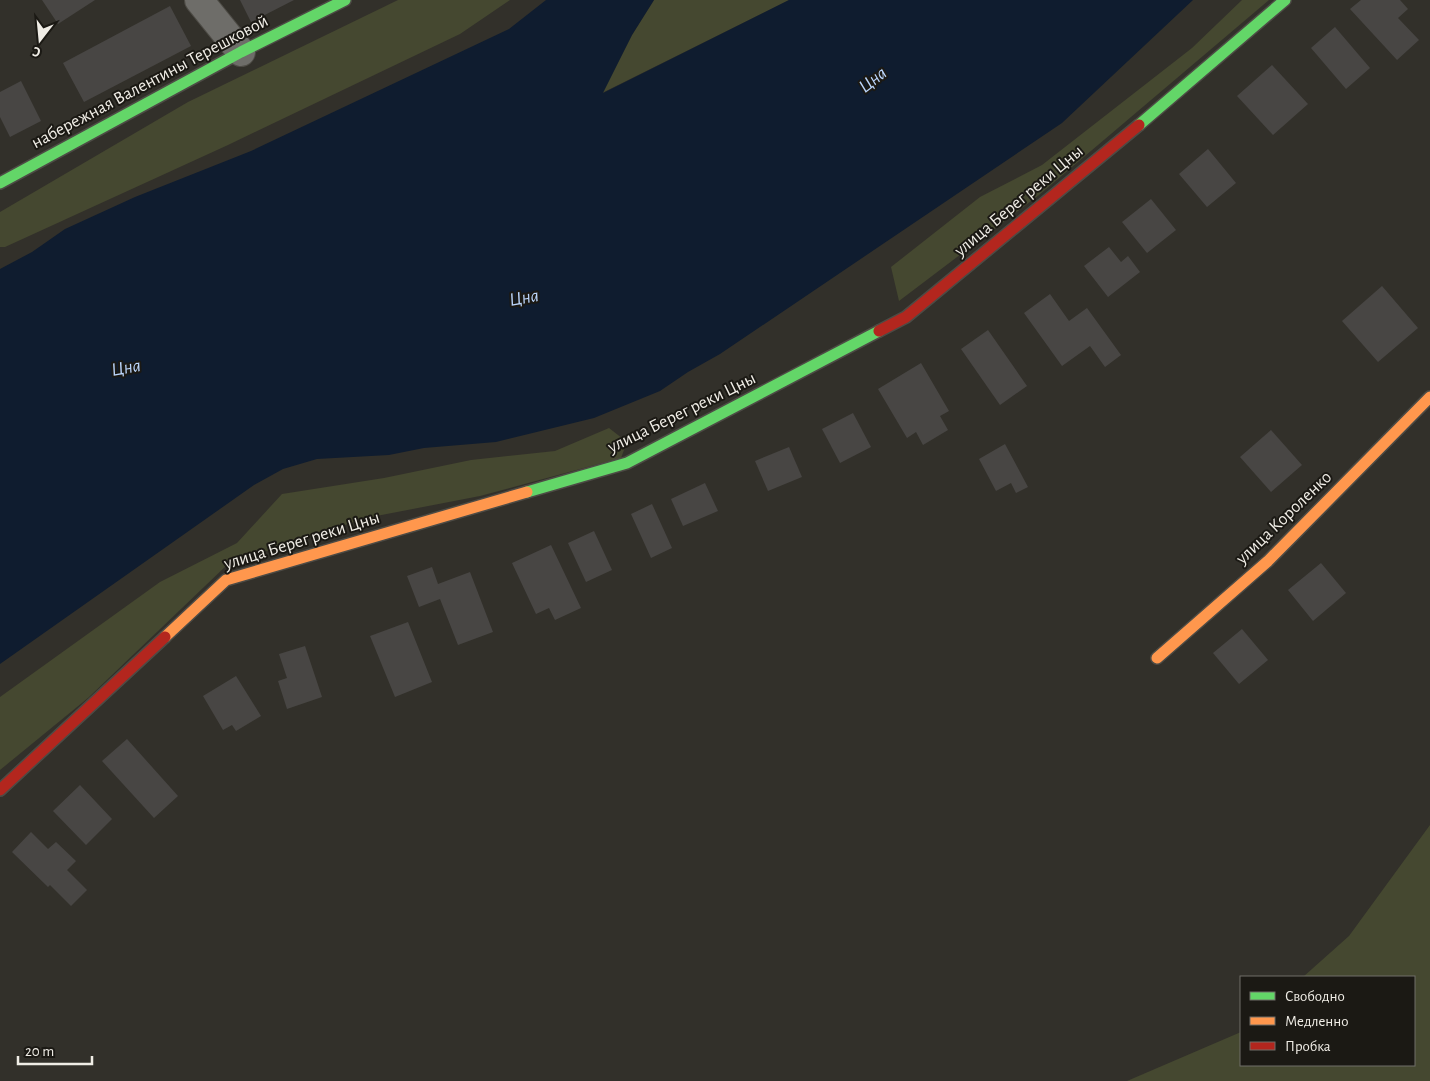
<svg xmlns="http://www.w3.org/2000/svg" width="1430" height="1081" font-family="'Alegreya Sans',sans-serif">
<rect width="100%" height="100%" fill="#32302a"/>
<g fill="#454830">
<path d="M398,0H510L460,34L228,145L5,247H0V212L188,102Z"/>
<path d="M654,0H789L602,93L632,35Z"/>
<path d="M1242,0H1269L1039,195L899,301L891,267L980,197L1042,165L1192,48Z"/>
<path d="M609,428L627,442L621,458L480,496L366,518L228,564L88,698L0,770V697L160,582L237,543L282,494L384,478L471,460L555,451Z"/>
<path d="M1430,825V1081H1127L1241,1032V1065H1414V977H1303L1349,936Z"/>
</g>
<path fill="#0f1c2f" d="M546,0H654L632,35L603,93L789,0H1193L1062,123L720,354L688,372L660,391L594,418L496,442L424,448L389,455L317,459L283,469L254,485L0,664V269L32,252L65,229L135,197L251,151L509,29Z"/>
<g fill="#484644">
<path d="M42,0H95L58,24Z"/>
<path d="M240,0H294L251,22Z"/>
<path d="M1361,0H1400L1408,9L1398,18L1419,40L1397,60L1350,9Z"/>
<path d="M170,6L191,46L84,102L63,63Z"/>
<path d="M1335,27L1370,68L1346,89L1311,48Z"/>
<path d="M1272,65L1308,104L1273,135L1237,96Z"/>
<path d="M21,81L41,121L10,137L0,117V92Z"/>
<path d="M1208,149L1236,183L1207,207L1179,174Z"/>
<path d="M1151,199L1176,230L1147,253L1122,222Z"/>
<path d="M1109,247L1121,262L1128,256L1140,272L1108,297L1084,266Z"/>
<path d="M1382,286L1418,328L1378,362L1342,321Z"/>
<path d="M1050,294L1069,321L1087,308L1121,355L1105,367L1090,346L1062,366L1024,313Z"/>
<path d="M988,330L1027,386L1000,405L961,349Z"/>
<path d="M921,363L949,411L940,416L948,430L923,445L916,432L907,438L878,389Z"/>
<path d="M853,413L871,447L840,463L822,429Z"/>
<path d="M1271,430L1302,465L1271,492L1240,457Z"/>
<path d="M1005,444L1028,487L1016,493L1011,483L996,491L979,459Z"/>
<path d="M789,447L802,477L768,491L755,461Z"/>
<path d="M705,483L718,511L683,526L671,499Z"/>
<path d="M652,504L672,548L651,558L631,514Z"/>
<path d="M594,531L612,570L586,582L568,543Z"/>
<path d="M551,545L581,608L555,620L549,608L536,614L512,563Z"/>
<path d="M1321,563L1346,593L1313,621L1288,590Z"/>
<path d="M432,567L438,584L470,572L493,632L458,645L440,599L419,607L407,576Z"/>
<path d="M408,622L432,682L395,697L370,636Z"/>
<path d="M1242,629L1268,660L1239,684L1213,653Z"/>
<path d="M305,646L322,697L287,709L278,681L287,678L279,654Z"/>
<path d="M236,676L261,716L236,731L232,725L223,730L203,696Z"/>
<path d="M127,739L178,796L154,818L102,761Z"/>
<path d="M80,785L112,819L86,845L53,811Z"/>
<path d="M31,832L48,849L56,842L76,861L67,870L87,890L71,906L50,885L48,887L12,852Z"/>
</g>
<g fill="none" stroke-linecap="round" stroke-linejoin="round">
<g stroke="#4d4b45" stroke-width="30">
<path id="street" d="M199,0L241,52"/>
</g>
<g stroke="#4d4b45" stroke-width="14">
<g id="fast">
<path d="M1139,125L1285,0"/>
<path d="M0,183L241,52L345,0"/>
<path d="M527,492L627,463L879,331"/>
</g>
</g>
<g stroke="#4d4b45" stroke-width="14">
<g id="slow">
<path d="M165,637L226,580L527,492"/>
<path d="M1157,658L1268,561L1430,397"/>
</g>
</g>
<g stroke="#4d4b45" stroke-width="14">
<g id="jam">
<path d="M879,331L906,317L1139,125"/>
<path d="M0,790L165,637"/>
</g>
</g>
<use href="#street" stroke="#6e6d69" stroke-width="28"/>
<use href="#fast" stroke="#63d668" stroke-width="11"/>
<use href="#slow" stroke="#ff974d" stroke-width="11"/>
<use href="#jam" stroke="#b3261e" stroke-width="11"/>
</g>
<g text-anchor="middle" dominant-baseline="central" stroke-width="4" stroke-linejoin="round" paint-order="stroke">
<g font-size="18" fill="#f0ede6" stroke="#1b1914">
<text transform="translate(150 82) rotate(-28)">набережная Валентины Терешковой</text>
<text transform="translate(1019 201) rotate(-40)">улица Берег реки Цны</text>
<text transform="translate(682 413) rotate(-26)">улица Берег реки Цны</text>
<text transform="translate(1284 518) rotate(-44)">улица Короленко</text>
<text transform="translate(302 541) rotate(-17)">улица Берег реки Цны</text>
</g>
<g font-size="19" font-style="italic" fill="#bcd6fc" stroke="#1b1914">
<text transform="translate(873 80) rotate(-38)">Цна</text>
<text transform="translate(524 298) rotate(-10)">Цна</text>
<text transform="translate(126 368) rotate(-10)">Цна</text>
</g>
</g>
<rect x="1240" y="976" width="175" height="90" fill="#1b1914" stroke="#706e68"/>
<rect x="1250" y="992" width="25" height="8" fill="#63d668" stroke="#706e68"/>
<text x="1285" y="1001" font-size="15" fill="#f0ede6">Свободно</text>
<rect x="1250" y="1017" width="25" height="8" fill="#ff974d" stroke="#706e68"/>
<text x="1285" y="1026" font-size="15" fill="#f0ede6">Медленно</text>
<rect x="1250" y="1042" width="25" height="8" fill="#b3261e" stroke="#706e68"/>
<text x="1285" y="1051" font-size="15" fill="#f0ede6">Пробка</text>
<g transform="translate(40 40) rotate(196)" stroke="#1b1914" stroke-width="4" paint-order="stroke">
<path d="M0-4L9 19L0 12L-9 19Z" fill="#f0ede6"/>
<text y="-8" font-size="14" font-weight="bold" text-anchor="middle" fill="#f0ede6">С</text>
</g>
<path d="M18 1056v8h74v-8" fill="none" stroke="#f0ede6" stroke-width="2.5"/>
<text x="25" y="1056" font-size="15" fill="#f0ede6" stroke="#1b1914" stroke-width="4" paint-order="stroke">20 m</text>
</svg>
